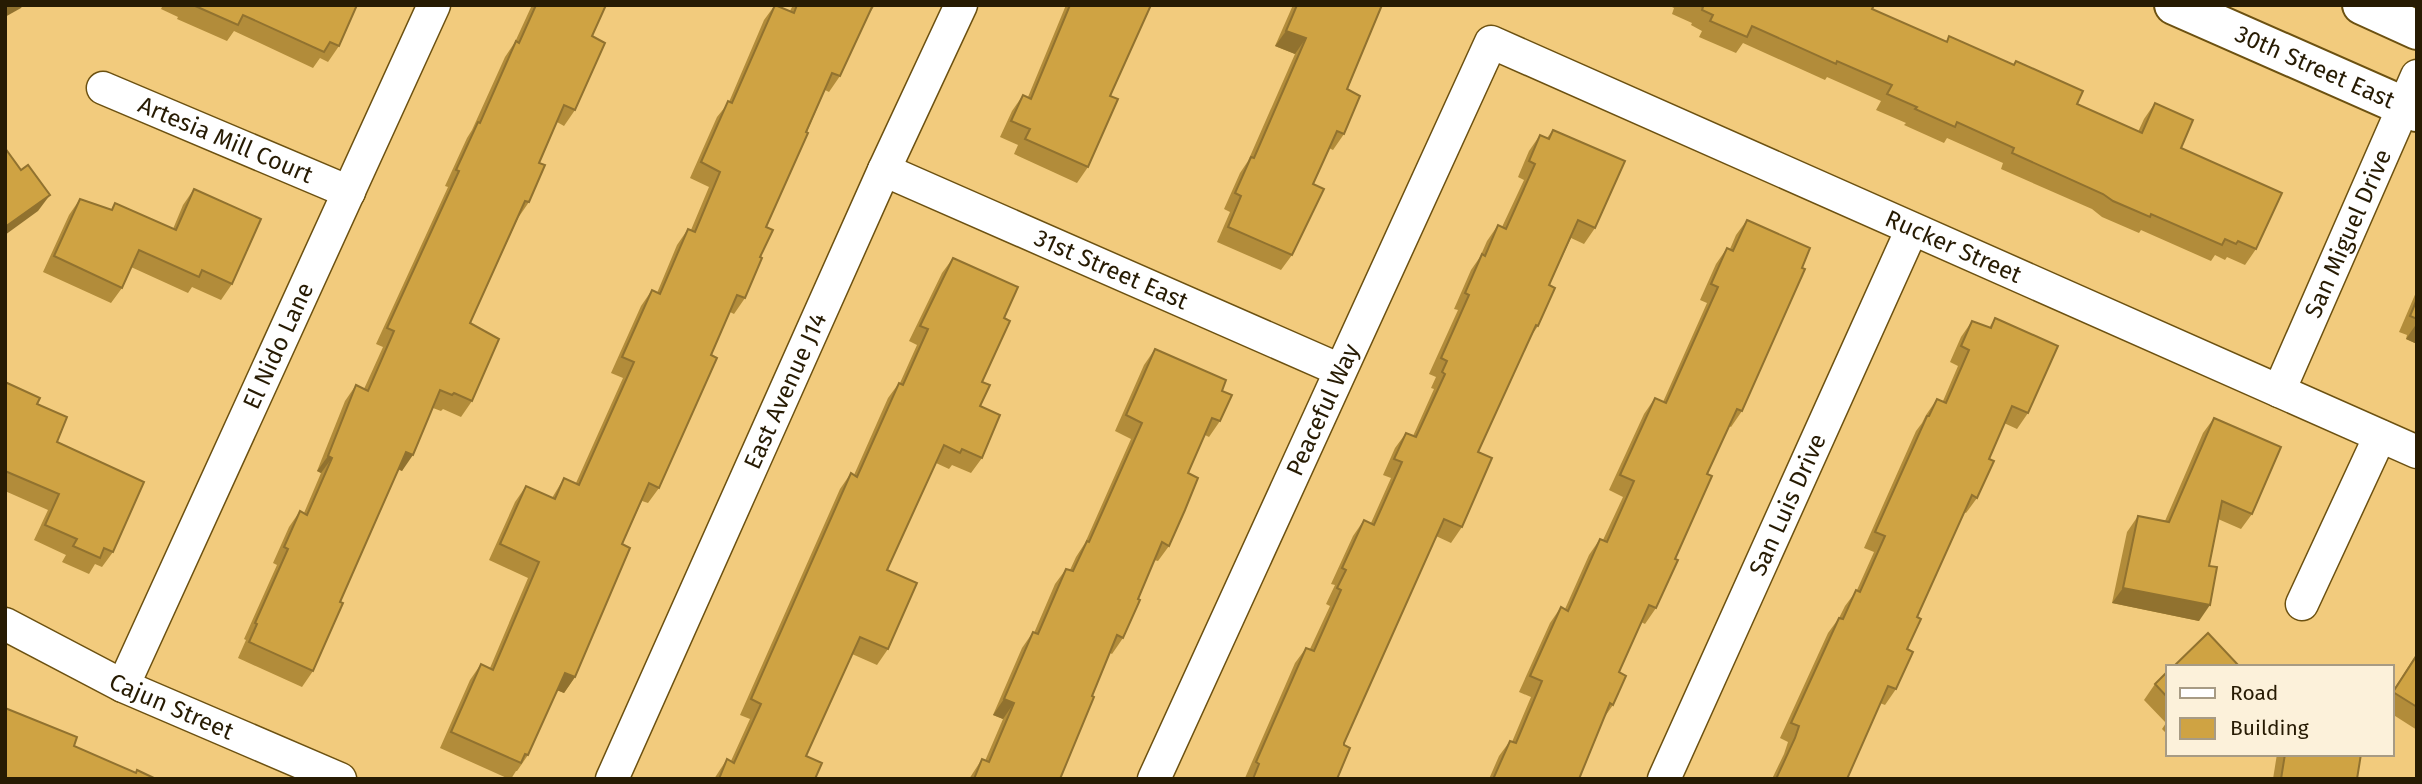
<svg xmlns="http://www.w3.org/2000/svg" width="2422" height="784" font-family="'Fira Sans',sans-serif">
<rect width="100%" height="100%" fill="#f2cb7d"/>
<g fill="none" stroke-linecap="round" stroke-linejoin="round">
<g stroke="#6c5111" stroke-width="35">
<g id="street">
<path id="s1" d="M103,88L349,192"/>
<path id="s2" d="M884,170L1340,370"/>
<path id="s3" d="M2279,391L2417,76"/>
<path d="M2302,604L2380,436"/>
<path id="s4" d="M5,624L123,686L340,779"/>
<path id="s5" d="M123,686L434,5"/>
<path id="s6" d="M612,779L884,170L961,5"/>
<path id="s7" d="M1154,779L1491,42L2417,452"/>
<path id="s8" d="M1664,779L1912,229"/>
</g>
</g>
<g stroke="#6c5111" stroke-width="42">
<g id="secondary">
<path id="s9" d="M2174,5L2417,112"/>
<path d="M2362,5L2417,30"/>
</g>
</g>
<use href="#street" stroke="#fff" stroke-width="32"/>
<use href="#secondary" stroke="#fff" stroke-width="38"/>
</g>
<g fill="#b28c3a">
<path d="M163,5H357L339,46L328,62L320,58L313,68L234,31L227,41L177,19L178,17L161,9Z"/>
<path d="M532,5H606L592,36L575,110L564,126L557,122L539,163L529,202L518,218L470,323L472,401L461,417L443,409L441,411L433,408L402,471L399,469L340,602L313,671L302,687L238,658L246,640L244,639L277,565L273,563L289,527L300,511L304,513L321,473L317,471L345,401L356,385L364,389L383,347L376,344L448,187L445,186L467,138L472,130L505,57L515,42Z"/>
<path d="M775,5L790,11L793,5H875L869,14L840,76L829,92L825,90L766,227L760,257L745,298L734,314L730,312L711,355L659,488L648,503L642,501L622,544L575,677L564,693L557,690L528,755L517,771H516L511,779H509L440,748L470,680L481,664L490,668L528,578L489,560L515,502L526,486L552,498L564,478L576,483L623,378L611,373L641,306L652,290L657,293L677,245L688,229L691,230L709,187L690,178L717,117L729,102L764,20Z"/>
<path d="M1066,5H1151L1110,96L1088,167L1077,183L1014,154L1018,145L1000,137L1012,111L1023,95L1028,97Z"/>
<path d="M1293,5H1382L1347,89L1344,134L1333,150L1329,148L1313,184L1292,255L1281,270L1217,242L1230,212L1224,209L1240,173L1248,161L1295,54L1275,46Z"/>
<path d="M1668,5H1874L1872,9L1946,42L1949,36L2013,65L2016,61L2077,104L2138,132L2144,119L2155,103L2181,148L2256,249L2245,265L2227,257L2225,260L2215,255L2211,261L2141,230L2139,233L2102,217L2092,209L2001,169L2003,163L1947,138L1944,143L1904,125L1906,123L1876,110L1881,101L1827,77L1825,80L1743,43L1736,53L1699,37L1702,31L1691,25L1692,23L1672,14L1674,8Z"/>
<path d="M1553,130L1595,228L1584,244L1571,238L1549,285L1538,326L1529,339L1478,452L1462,527L1451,543L1436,536L1344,743L1337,779L1245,778L1295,663L1306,648L1310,649L1330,606L1326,604L1335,585L1331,584L1353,536L1364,520L1371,523L1391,478L1383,475L1395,448L1406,433L1413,436L1434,389L1431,388L1436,377L1429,374L1458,310L1454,309L1471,270L1480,257L1487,241L1498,225L1502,227L1524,180L1518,177L1529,151L1540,135L1547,138Z"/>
<path d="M194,189L232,284L221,300L192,287L188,293L131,267L122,288L111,303L43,272L69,215L80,199L111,210L115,203L173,229L183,205Z"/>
<path d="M1747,220L1742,411L1731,427L1729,426L1707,474L1656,608L1645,624L1641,622L1619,672L1613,705L1603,719L1579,779H1489L1499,756L1510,741L1512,742L1531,697L1519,692L1550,623L1561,607L1565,609L1589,555L1600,539L1603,540L1623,497L1609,490L1644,414L1655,398L1663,402L1707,303L1700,300L1716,264L1727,248L1730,249L1736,235Z"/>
<path d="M953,258L1004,318L982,382L980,406L982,458L971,473L952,465L949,469L936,463L887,570L888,649L877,665L852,654L806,756L815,779H714L727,759L731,761L750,719L740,715L840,489L851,473L854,475L888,398L899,383H900L917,345L909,341L942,273Z"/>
<path d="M2417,290V344L2406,339L2407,335L2399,332Z"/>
<path d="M1995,318L2028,413L2017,429L2004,423L1989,459L1977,498L1966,513L1964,512L1917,617L1896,689L1885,705L1880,703L1847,779H1772L1784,754L1788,742L1780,738L1828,633L1839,618L1845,606L1857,590L1874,552L1864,548L1916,431L1922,423L1926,415L1937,399L1943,401L1958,366L1950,362L1961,337L1972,321L1989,328Z"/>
<path d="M1155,349L1222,391L1220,421L1209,437L1205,435L1188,473L1169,546L1158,561L1154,560L1123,638L1112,654L1110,653L1092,696L1060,779H969L982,759L985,761L1003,719L993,715L1022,648L1033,632L1034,633L1055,584L1066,569L1070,570L1076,557L1085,543L1131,439L1115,431L1144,365Z"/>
<path d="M5,382L37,404L113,552L102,567L95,564L89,574L62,562L66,555L34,540L48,510L5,491Z"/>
<path d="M2214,418L2252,514L2241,529L2218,519L2199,621L2112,603L2127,532L2138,516L2165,521L2203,433Z"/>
<path d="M2417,653V730L2392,714V692Z"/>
<path d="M2168,671V735L2162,729L2166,723L2144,700L2155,684Z"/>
<path d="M2277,754H2361L2357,779H2273Z"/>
</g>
<g fill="#91722f">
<path d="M8,5H23L21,8L5,17V7Z"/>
<path d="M1286,31L1306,38L1295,54L1275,46Z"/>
<path d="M50,195L38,211L5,235V227Z"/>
<path d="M2417,323V344L2406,339Z"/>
<path d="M406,452L413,455L402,471L395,468Z"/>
<path d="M328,456L332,458L321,473L317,471Z"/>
<path d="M2123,588L2210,605L2199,621L2112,603Z"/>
<path d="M565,673L575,677L564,693L554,689Z"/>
<path d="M1004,699L1014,703L1003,719L993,715Z"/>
</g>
<g fill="#cfa343" stroke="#91722f" stroke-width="2">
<path d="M193,5H357L339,46L330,42L324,52L243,15L238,25Z"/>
<path d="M536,5H606L592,36L605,43L575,110L564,105L539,163L545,165L529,202L525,201L470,323L499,339L472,401L454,393L452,395L440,390L413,455L406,452L340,602L343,603L313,671L249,642L257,624L255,623L288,549L284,547L300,511L307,515L332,458L328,456L356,385L368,391L394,331L387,328L459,171L456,170L478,122L480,123L516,41L519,43Z"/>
<path d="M775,5L794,13L797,5H873L840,76L832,73L806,132L808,133L766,227L773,230L760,257L762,258L745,298L737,295L711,355L717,358L659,488L649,483L622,544L630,548L575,677L565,673L528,755L525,754L521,763L451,732L481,664L493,670L539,562L500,544L526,486L555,499L564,478L579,485L634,362L622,357L652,290L660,294L688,229L695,232L720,172L701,162L728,101L732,103Z"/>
<path d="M1070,5H1151L1110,96L1118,99L1088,167L1025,139L1030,129L1011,121L1023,95L1031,99Z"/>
<path d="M1297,5H1382L1347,89L1360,96L1344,134L1337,131L1313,184L1324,189L1292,255L1228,227L1241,196L1235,193L1251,157L1254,158L1306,38L1286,31Z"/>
<path d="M1699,5H1874L1872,9L1947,42L1949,36L2014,65L2016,61L2083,91L2077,104L2142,133L2155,103L2193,120L2181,148L2282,193L2256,249L2238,241L2236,244L2225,239L2222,245L2151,214L2150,217L2113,201L2103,194L2012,153L2014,148L1957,122L1955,127L1915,109L1917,107L1887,94L1892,85L1837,61L1836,64L1752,26L1747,37L1710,21L1713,15L1702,10L1703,7Z"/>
<path d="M1553,130L1625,161L1595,228L1578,220L1549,285L1555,288L1538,326L1536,325L1478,452L1492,458L1462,527L1444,519L1344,743V745L1350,748L1337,779H1253L1259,764L1256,762L1306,648L1314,651L1341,590L1337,588L1346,570L1342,568L1364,520L1374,525L1402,462L1394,459L1406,433L1416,437L1445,374L1442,372L1447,361L1441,358L1469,295L1465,293L1482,254L1485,256L1498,225L1506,229L1535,164L1529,161L1540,135L1549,139Z"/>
<path d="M5,148L21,170L28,165L50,195L5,227Z"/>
<path d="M194,189L261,219L232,284L202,270L199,277L139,250L122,288L54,256L80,199L112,210L115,203L176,230Z"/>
<path d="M1747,220L1810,248L1802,268L1805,269L1742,411L1737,409L1707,474L1712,476L1675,559L1678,560L1656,608L1649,605L1619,672L1626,676L1613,705L1610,703L1579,779H1496L1494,777L1510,741L1516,743L1542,681L1530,676L1561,607L1568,611L1600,539L1607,542L1634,481L1620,475L1655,398L1666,403L1718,287L1711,284L1727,248L1733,251Z"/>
<path d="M953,258L1018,287L1004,318L1010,321L982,382L990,385L980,406L1000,415L982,458L962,449L960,453L944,445L887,570L917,583L888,649L860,637L806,756L822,763L815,779H719L727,759L734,763L761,704L751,699L851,473L857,477L899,383L903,385L928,329L920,326Z"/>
<path d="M2417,299V319L2410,316Z"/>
<path d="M1995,318L2058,346L2028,413L2012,406L1989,459L1994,461L1977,498L1972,495L1917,617L1921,619L1907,649L1913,652L1896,689L1888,686L1847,779H1776L1795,738L1799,726L1791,723L1839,618L1843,619L1856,590L1860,592L1885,536L1875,532L1927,416H1929L1937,399L1946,403L1969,350L1961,346L1972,321L1991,328Z"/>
<path d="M1155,349L1226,380L1222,391L1232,395L1220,421L1212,418L1188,473L1198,478L1185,510L1169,546L1162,542L1138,599L1140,600L1123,638L1117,635L1092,696L1094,697L1060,779H974L982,759L989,762L1014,703L1004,699L1033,632L1038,634L1066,569L1073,571L1087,541L1089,542L1142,423L1126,415Z"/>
<path d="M5,382L40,398L37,404L67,417L57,442L144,482L113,552L104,548L100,558L73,546L77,539L45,525L59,494L5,471Z"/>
<path d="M2214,418L2281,447L2252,514L2222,501L2209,566L2217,567L2210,605L2123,588L2138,516L2169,522Z"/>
<path d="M2208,633L2240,667H2173Z"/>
<path d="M2417,655V707L2393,692Z"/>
<path d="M2168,671V698L2155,684Z"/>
<path d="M5,708L77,737L74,746L136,773L137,770L156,779H5Z"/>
<path d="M2285,754H2361L2357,779H2281Z"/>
</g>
<g text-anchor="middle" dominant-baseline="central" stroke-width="5" stroke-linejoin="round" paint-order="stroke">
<g font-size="24" fill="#271b03" stroke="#fcf1da">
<text stroke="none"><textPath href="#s9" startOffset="154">30th Street East</textPath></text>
<text stroke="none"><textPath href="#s1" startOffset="133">Artesia Mill Court</textPath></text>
<text stroke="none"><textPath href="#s3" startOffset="172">San Miguel Drive</textPath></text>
<text stroke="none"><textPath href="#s7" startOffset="1316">Rucker Street</textPath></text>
<text stroke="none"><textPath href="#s2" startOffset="248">31st Street East</textPath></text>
<text stroke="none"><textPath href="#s5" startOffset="374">El Nido Lane</textPath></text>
<text stroke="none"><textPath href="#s6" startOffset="425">East Avenue J14</textPath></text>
<text stroke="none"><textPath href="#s7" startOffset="406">Peaceful Way</textPath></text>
<text stroke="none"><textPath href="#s8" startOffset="301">San Luis Drive</textPath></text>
<text stroke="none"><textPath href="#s4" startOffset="186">Cajun Street</textPath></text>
</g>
</g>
<rect width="2422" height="784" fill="none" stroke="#271b03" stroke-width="14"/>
<rect x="2166" y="665" width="228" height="91" fill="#fcf1da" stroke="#a79b84" stroke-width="2"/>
<rect x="2180" y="688" width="35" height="10" fill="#ffffff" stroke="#a79b84" stroke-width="2"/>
<text x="2230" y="700" font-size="21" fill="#271b03">Road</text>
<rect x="2180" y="718" width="35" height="21" fill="#cfa343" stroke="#a79b84" stroke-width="2"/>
<text x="2230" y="735" font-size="21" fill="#271b03">Building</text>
</svg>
